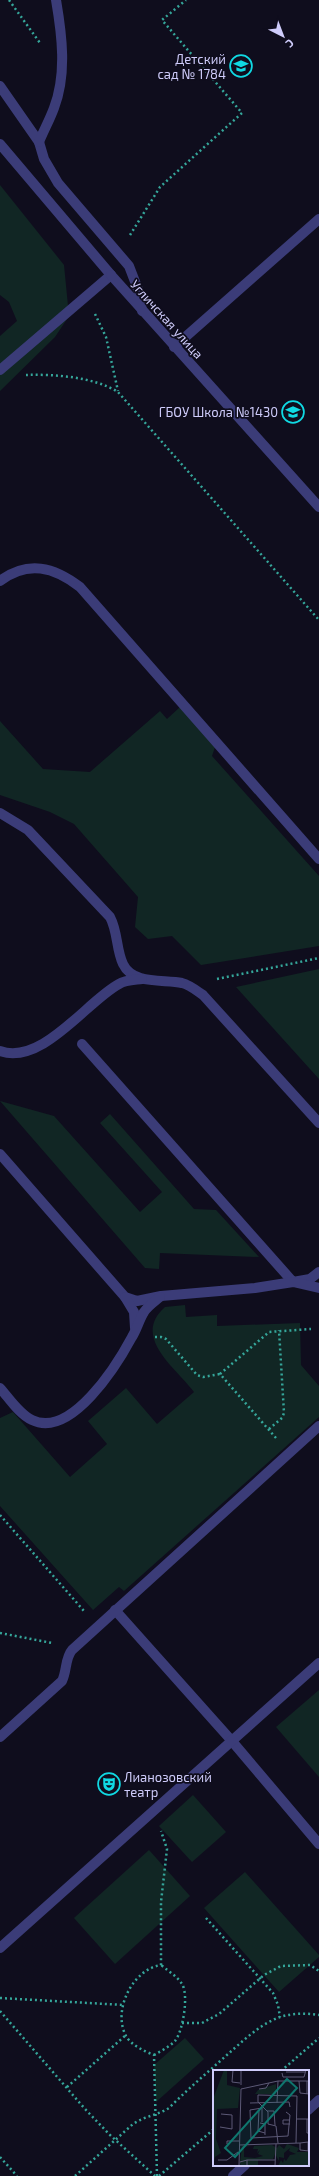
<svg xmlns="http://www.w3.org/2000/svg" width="319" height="2176" font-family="'Exo 2',sans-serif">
<rect width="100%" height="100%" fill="#0f0d1d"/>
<g fill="#112624">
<path d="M0,185L64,265L69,316L55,337L0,391V336L17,321L9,302L0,295Z"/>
<path d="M180,707L215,747L212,756L319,876V946L201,965L172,936L148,939L135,927L138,897L74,824L50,812L0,795V721L43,769L90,772L160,711L167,719Z"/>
<path d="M319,969V1079L236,987Z"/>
<path d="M0,1101L54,1116L140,1212L162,1192L100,1123L110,1114L194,1209L216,1210L259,1257L160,1253L159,1269L145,1268Z"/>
<path d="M185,1305L186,1317L217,1315V1326L300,1323L301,1365L319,1386V1417L124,1591L119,1587L93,1610L0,1506V1418L13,1412L70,1477L107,1444L88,1421L126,1388L157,1424L194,1392C176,1368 131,1337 165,1307Z"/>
<path d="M319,1690V1777L276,1727Z"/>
<path d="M193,1795L226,1832L192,1862L159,1826Z"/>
<path d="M149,1850L190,1896L115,1964L74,1918Z"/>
<path d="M245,1872L319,1955V1957L279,1992L204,1908Z"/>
<path d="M185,2038L204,2059L156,2102L154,2065Z"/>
</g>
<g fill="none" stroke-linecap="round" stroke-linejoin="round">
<g stroke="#35a69a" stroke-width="2.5" stroke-dasharray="2 3" stroke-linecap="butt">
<path d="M9,0L40,43"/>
<path d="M130,235L160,187L242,113L162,20L186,0"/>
<path d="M95,314L106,337L118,391"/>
<path d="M26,375C55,374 94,377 118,392L319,620"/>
<path d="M217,979L319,958"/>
<path d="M155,1337H161L166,1339L197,1375L203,1377L220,1374"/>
<path d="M269,1429L282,1418L284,1413L279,1330"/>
<path d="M276,1438L220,1374L269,1332L311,1329"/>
<path d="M0,1515L84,1611"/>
<path d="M0,1633L52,1643"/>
<path d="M206,1918L273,1993L278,2005L280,2017"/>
<path d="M0,1998L124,2005"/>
<path d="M0,2011L85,2109L110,2135L155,2176"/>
<path d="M182,2023H202L219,2014L264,1975L281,1966L310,1965L319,1971"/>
<path d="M154,2055C161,2051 169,2047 175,2041C183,2031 189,1995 182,1984C177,1976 168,1971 161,1965"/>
<path d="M281,2071L319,2038"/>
<path d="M67,2087L126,2035"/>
<path d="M0,2157L17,2176"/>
<path d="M75,2176L133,2124C145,2116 158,2115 169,2108C188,2089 208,2072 228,2054C243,2041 260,2024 280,2017C293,2013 306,2013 319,2015"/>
<path d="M157,2176L154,2055C144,2051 131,2045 126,2036C112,2010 133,1969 161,1965V1902L167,1849L161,1831"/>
<path d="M159,2176L214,2129"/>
</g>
<g stroke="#3b3c78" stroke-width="10">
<path d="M0,86L39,142L44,159L58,183L129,266L139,292L142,311"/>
<path d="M39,142C44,130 50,119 54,108C67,74 62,35 56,0"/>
<path d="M174,347L319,219"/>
<path d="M0,370L111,275"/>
<path d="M0,581C28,560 54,567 80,587L319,859"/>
<path d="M0,813L28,830L110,917C118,932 116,949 123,964C133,985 164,979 182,983C190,985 197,991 203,995L319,1123"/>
<path d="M82,1044L293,1282L310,1279L319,1272"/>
<path d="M0,1051C42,1066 87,1001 119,984C125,980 135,980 142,979"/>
<path d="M0,1154L125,1297L137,1301L161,1296L255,1288L293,1282L319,1288"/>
<path d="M125,1297L134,1312L135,1328"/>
<path d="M0,1388C9,1398 19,1414 32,1420C71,1439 117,1365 132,1337C137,1329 139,1320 144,1312C148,1306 154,1302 160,1297"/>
<path d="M115,1610L231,1740L319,1844"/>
<path d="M0,1737L62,1681C67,1671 65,1658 72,1650L319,1426"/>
<path d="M0,1948L319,1663"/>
</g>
<path stroke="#3b3c78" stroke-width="10" d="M0,144L111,275"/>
<g stroke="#3b3c78" stroke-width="10">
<path d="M111,275L319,507"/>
<path d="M308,2110L319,2100"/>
<path d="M233,2176L245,2165"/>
</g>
</g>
<defs>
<g id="school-ring" transform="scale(1.15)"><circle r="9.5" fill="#0f0d1d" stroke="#10d9e3" stroke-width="1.5"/><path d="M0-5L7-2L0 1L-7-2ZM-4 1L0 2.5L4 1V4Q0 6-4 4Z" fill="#10d9e3"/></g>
<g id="theatre-ring" transform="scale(1.15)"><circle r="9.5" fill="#0f0d1d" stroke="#10d9e3" stroke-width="1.5"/><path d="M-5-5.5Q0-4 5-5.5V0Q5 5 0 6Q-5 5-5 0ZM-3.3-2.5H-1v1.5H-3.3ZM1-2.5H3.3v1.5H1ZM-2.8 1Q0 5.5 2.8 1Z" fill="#10d9e3"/></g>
</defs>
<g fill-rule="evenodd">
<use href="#school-ring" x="241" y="66"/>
<use href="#school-ring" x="293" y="412"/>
<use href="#theatre-ring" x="109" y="1784"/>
</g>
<g text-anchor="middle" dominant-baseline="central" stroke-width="3.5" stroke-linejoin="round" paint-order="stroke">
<g font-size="13" fill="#cfccfb" stroke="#0f0d1d" text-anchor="end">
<text x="226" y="59">Детский<tspan x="226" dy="15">сад № 1784</tspan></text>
<text x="278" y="412">ГБОУ Школа №1430</text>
<text x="124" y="1777" text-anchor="start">Лианозовский<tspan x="124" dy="15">театр</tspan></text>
</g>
<g font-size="13" fill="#cfccfb" stroke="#0f0d1d">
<text transform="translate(167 319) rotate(48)">Угличская улица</text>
</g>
</g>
<g transform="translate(213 2070)">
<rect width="96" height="96" fill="#0f0d1d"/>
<path d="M11,0H14V15L27,18L25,38L4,39L3,69L8,83L2,87L0,96V29ZM63,14V24H42L45,20ZM74,74L86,78L84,82H96V96H65L68,90L70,93L71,89L73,91L77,85L83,84L76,81L77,78L71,83V88L66,87V91L62,84L60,89L45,90V96H29L27,94L29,75L37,76L31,77V87L42,88L50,86L45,84L47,80L44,83L45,79H40L41,76L59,75L64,78L66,75L71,79Z" fill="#112624"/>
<path fill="none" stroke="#5c5976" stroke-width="1" d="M20,0L19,12L27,13M28,0V15M73,2H92M69,3L70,7H91L93,0M86,11L87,23L96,24M46,19L53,18L56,13M94,24V11M37,33L76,32L77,37M64,33L65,11M46,40L45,61L52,63M54,41H61L62,55M83,49H96M94,49V63H96M49,52V38L37,40L38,68L75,66L77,45L73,42M47,53L52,54V65M77,54H70V50H77M7,57L19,59V45L8,44M65,73L63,56L55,54V42L45,32V25L84,26L83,73M87,73L95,72V81M14,74V71H26M26,75L87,73V80L96,81M5,90H14L25,82M34,90H62M27,92L34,90V96M26,96L28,19L65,11H96M62,96L63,74"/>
<path fill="#0f766e" fill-opacity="0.15" stroke="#0f766e" stroke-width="2" d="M74,9L84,18L22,87L12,78Z"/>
<rect width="96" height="96" fill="none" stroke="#cfccfb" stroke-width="2"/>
</g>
<g transform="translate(283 36) rotate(138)" stroke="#0f0d1d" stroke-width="3" paint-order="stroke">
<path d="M0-3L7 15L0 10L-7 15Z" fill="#cfccfb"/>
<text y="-6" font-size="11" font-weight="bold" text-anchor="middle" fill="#cfccfb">С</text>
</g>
</svg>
